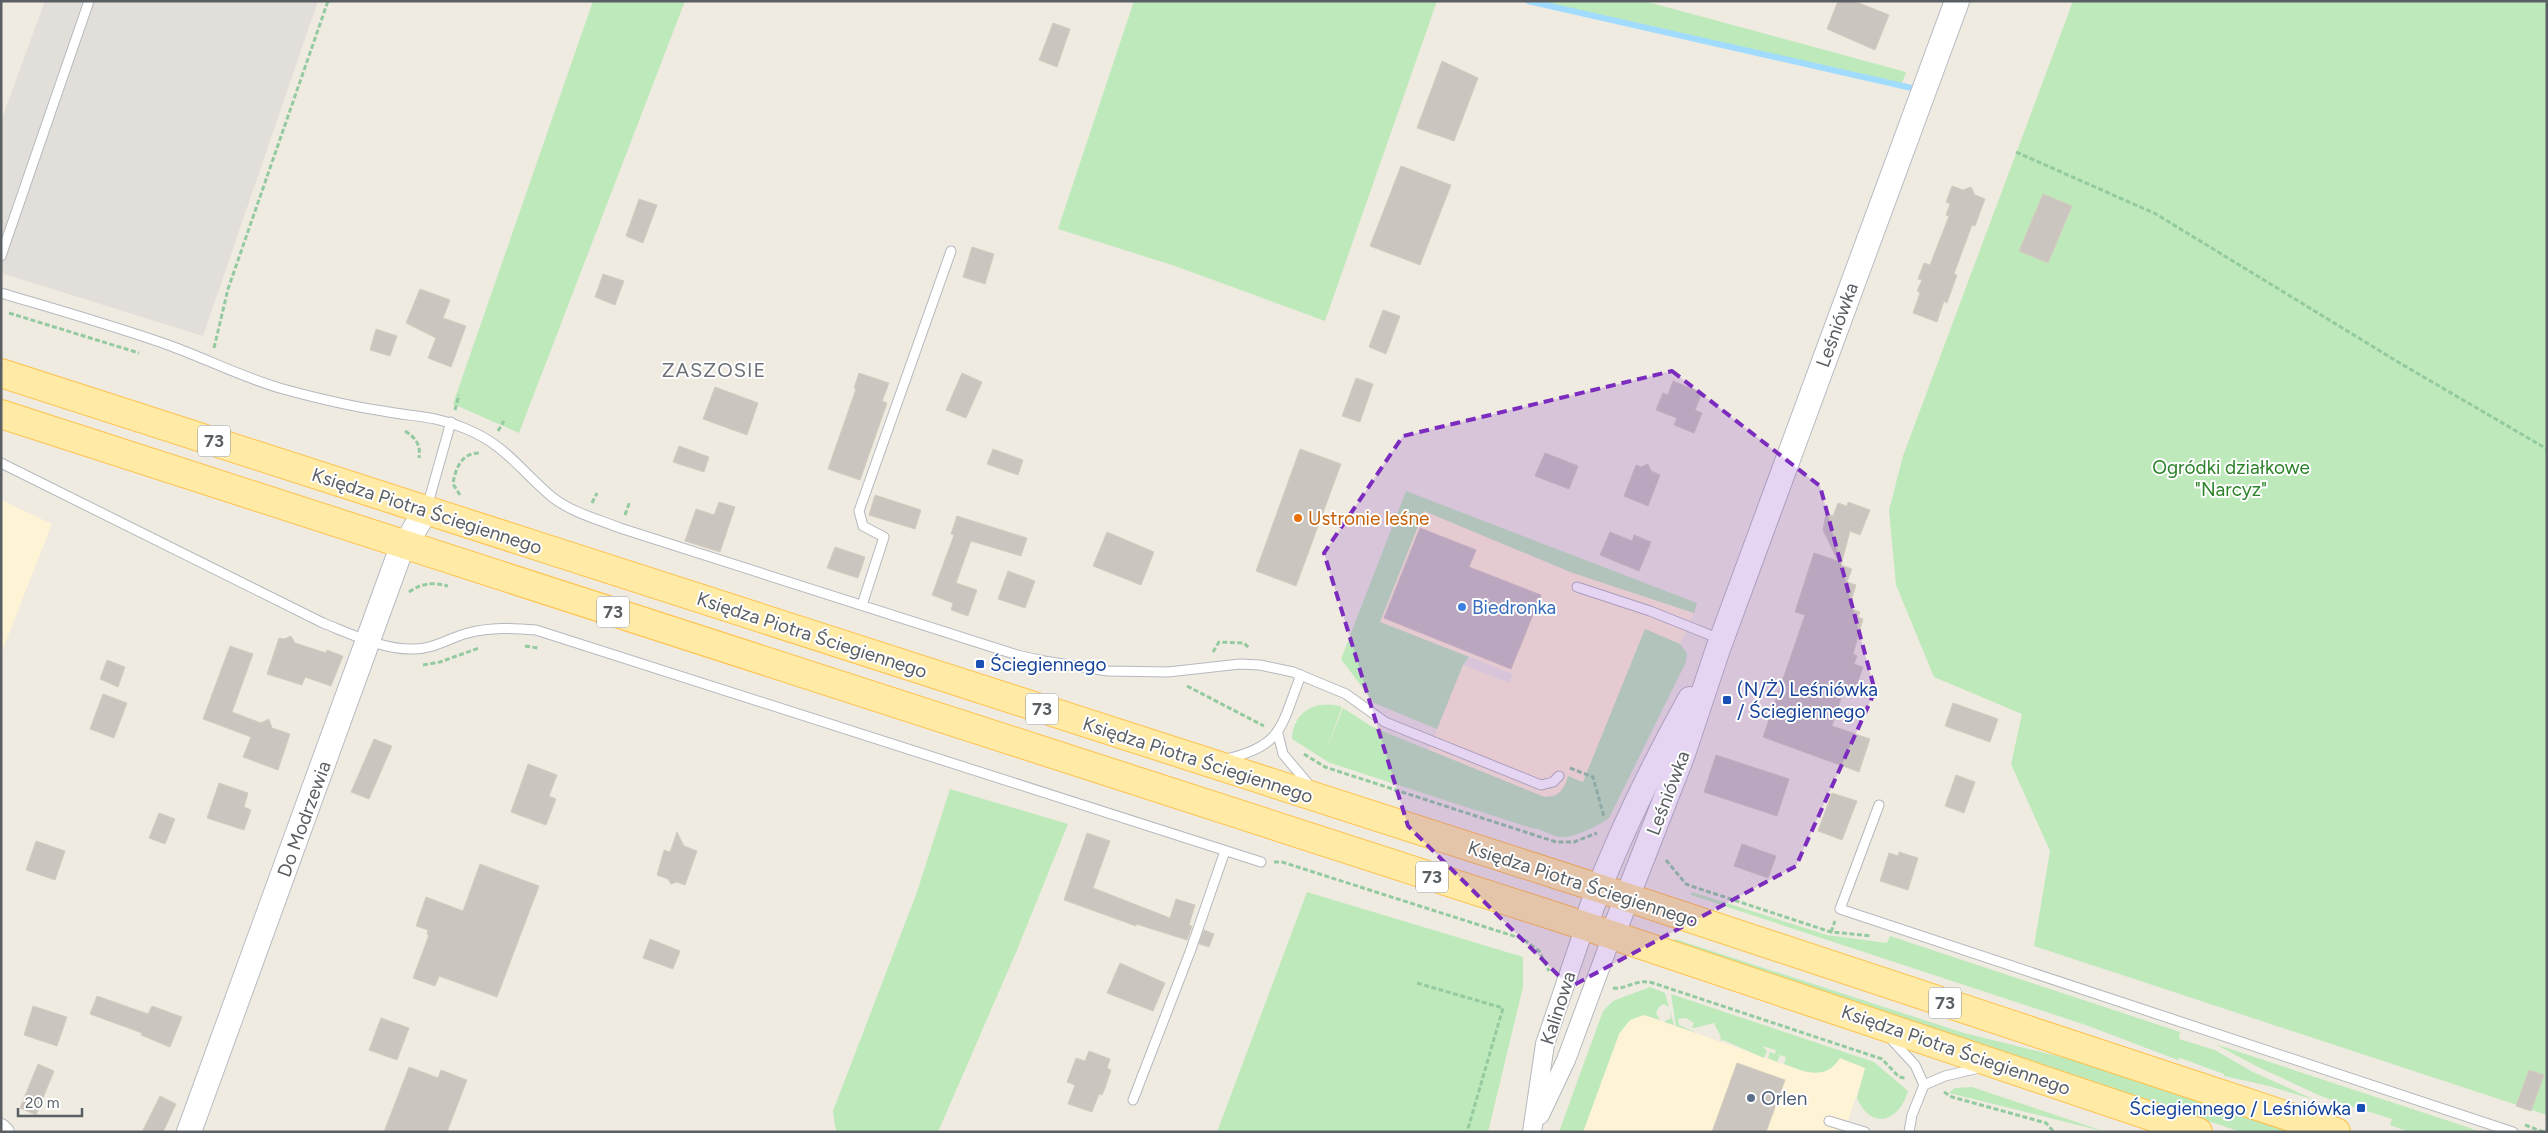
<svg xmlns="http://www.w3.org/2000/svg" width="2548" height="1133" font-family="Figtree,sans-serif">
<rect width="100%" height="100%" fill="#efebe1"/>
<g fill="#fff3d6">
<path d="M1,500L52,524L1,654Z"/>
<path d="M1424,511L1572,573L1598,576L1694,613L1680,644L1645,629L1583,782L1566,783L1560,793L1545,797L1429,750L1463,665L1509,683L1513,674L1380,622Z"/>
<path d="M1644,1015L1806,1072H1824L1832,1068L1840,1058L1866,1068L1844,1132H1583L1621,1029L1630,1020Z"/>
</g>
<path fill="#e2ded9" d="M45,1H318L203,336L1,273V121Z"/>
<g fill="#bee9bb">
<path d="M593,1H685L519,433L453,404Z"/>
<path d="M1134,1H1437L1325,321L1175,266L1058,229Z"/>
<path d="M1528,1H1644L1906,72L1901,86Z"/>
<path d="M2073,1H2547V1115L2034,946L2050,851L2011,764L2022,714L1934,677L1896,585L1889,510L1903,456Z"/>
<path d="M1406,491L1697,603L1694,613L1573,573L1424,511L1380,622L1469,657L1463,665L1437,729L1374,703L1341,659Z"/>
<path d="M1645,629L1680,644L1687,653L1686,662L1609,818C1600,825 1572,839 1560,837C1552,836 1544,830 1539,830V828L1536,829L1525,826L1330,763L1292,739C1293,711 1317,699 1342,707L1327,749L1343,708L1371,726L1387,733L1542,796C1557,800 1565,789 1568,776L1583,782Z"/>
<path d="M950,789L1068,824L1017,950L938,1132H836L833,1111L917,892Z"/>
<path d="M1307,892L1523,957V987L1488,1132H1217Z"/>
<path d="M1692,892L1827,935L1887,943L1890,936L2180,1032L2179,1039L2215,1050L2251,1071L2315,1100L2269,1086L2224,1076V1074L2180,1058L2178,1060L2083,1024L1691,895Z"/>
<path d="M1675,939L1964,1033L2070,1059L2288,1132H2241L1674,942Z"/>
<path d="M1650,987L1665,993L1674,1025L1664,1022L1671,1018L1669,1007L1663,1004L1659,1007L1656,1013L1660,1020L1644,1015L1630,1020L1619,1034L1583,1132H1559L1603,1011L1613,1001Z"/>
<path d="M1671,994L1874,1062L1908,1091C1899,1122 1871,1131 1857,1098L1865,1068L1840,1058C1825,1081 1805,1072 1784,1064L1786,1057L1780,1055L1777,1062L1768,1058L1770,1052L1775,1054L1776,1050L1762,1046L1767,1051L1764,1058L1723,1040L1720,1041L1721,1037L1714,1023L1694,1028L1692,1027L1694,1023L1686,1018L1678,1019L1679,1025L1697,1033L1676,1026Z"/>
<path d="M2215,1044L2467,1127L2480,1132H2409L2390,1125L2392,1119L2323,1097L2258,1067Z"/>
<path d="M1972,1087L2106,1132L1949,1093L1955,1088Z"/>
</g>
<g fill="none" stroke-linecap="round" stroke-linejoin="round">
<path stroke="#a1dcff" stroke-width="6" d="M1528,1L1916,89"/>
</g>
<g fill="#cac5be" stroke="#d4ccbf">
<path d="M1838,1H1854L1889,15L1875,50L1827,29Z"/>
<path d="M1053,23L1070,29L1057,67L1039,60Z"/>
<path d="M1442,61L1478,78L1454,141L1417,128Z"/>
<path d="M1401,166L1451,185L1420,265L1370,246Z"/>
<path d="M1952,186L1963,190L1971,187L1975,195L1985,199L1975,226L1972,225L1954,274L1957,275L1947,303L1944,301L1937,322L1913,313L1920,293L1917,291L1922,280L1918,279L1924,263L1930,265L1949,216L1946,215L1950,204L1946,202Z"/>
<path d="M2043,194L2072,206L2048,263L2019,251Z"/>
<path d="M639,199L657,205L643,243L626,236Z"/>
<path d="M972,247L994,254L985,284L963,277Z"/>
<path d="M603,274L624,281L615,305L595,297Z"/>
<path d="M420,289L450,300L443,318L466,326L451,367L428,358L436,338L406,323Z"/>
<path d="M1383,310L1400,316L1386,354L1369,347Z"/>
<path d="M376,329L397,336L390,356L370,350Z"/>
<path d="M859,373L889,383L882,401L887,403L860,480L828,469L856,389L854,388Z"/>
<path d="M962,373L982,382L966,418L946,410Z"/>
<path d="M1356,378L1373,384L1360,422L1342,416Z"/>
<path d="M1673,381L1702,393L1695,410L1702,413L1694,433L1674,425L1677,418L1656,410L1663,393L1668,395Z"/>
<path d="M715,387L758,403L747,435L703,419Z"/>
<path d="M679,446L709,457L704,472L673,462Z"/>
<path d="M993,449L1023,460L1018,475L987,464Z"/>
<path d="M1300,449L1341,464L1296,586L1256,571Z"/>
<path d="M1545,453L1578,466L1569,489L1535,476Z"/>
<path d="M1648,464L1651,471L1660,475L1648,506L1624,496L1636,465L1641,467Z"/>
<path d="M875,495L921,510L915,529L869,515Z"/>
<path d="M719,502L735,507L720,552L685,541L696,509L714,515Z"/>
<path d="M1848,502L1870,510L1860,535L1850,531L1841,565L1852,569L1847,582L1856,585L1849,608L1860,612L1858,617L1863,619L1853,654L1857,656L1854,664L1863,667L1853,696L1843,693L1832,726L1870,739L1859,772L1763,737L1805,615L1795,612L1814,553L1838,561L1823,530L1826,513L1833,516L1838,503L1847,506Z"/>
<path d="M957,516L1027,538L1021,556L971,541L956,583L977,590L968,616L951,610L953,603L932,595L954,535L951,534Z"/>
<path d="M1420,528L1476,550L1469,567L1541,595L1511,669L1384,618Z"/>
<path d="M1107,532L1154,552L1141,585L1093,566Z"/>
<path d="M1610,532L1632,541L1634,535L1651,542L1639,571L1600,555Z"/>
<path d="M835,547L865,557L858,578L827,568Z"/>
<path d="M1008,571L1035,581L1025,608L998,599Z"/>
<path d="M291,636L295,643L326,653L327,650L343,656L331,686L305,677L302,685L267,674L279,638L284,639Z"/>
<path d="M230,646L253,654L232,712L261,723L269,719L272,728L290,734L278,770L243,757L251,737L203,719Z"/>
<path d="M107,660L125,667L118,687L100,679Z"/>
<path d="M103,694L127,703L114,738L90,729Z"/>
<path d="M1953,703L1998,719L1990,742L1945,726Z"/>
<path d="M374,739L392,746L369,799L351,792Z"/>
<path d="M1716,755L1789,779L1777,816L1704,792Z"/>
<path d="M528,764L557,775L549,796L556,799L546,825L511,812Z"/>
<path d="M1956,775L1975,782L1964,813L1945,806Z"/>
<path d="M219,783L248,793L244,807L251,810L244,830L207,818Z"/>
<path d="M1832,793L1857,801L1842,840L1818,831Z"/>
<path d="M159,813L175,819L165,844L149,838Z"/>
<path d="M677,832L684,846L697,851L685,885L677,882L671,884L668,879L657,875L664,850L670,852Z"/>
<path d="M1087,833L1110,841L1093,888L1170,918L1176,899L1195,905L1189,925L1192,926L1187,940L1136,924V926L1064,900Z"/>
<path d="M36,841L65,851L55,880L26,870Z"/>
<path d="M1742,844L1776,856L1768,878L1734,866Z"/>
<path d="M1899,852L1918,858L1908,890L1880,881L1889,853L1898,856Z"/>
<path d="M480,864L539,886L497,997L439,976L435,986L413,978L429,935L427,934L428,930L416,926L426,897L463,911Z"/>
<path d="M1204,930L1214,934L1209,947L1199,944Z"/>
<path d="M650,939L680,951L673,969L643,958Z"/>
<path d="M1120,963L1165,983L1153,1011L1107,993Z"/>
<path d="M97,996L148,1014L152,1006L182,1017L170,1047L141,1035L142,1033L90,1014Z"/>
<path d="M33,1006L67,1017L57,1046L24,1035Z"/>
<path d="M381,1018L409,1028L397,1060L369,1050Z"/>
<path d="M1089,1051L1110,1059L1107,1068L1111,1070L1105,1088L1102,1095L1099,1094L1092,1112L1068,1104L1075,1085L1067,1082L1076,1058L1085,1061Z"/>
<path d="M1737,1063L1785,1080L1766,1132H1712Z"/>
<path d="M38,1064L54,1071L36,1115L20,1108Z"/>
<path d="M409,1067L438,1078L441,1070L467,1080L447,1132H384Z"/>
<path d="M2529,1070L2544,1075L2531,1111L2516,1106Z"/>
<path d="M160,1096L176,1104L163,1132H142Z"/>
</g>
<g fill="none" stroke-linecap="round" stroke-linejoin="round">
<g stroke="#b5b9bd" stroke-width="11">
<g id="lane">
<path d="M1,256L89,1"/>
<path d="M1,293C58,310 115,326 171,346C209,360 244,378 283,389C316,398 349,406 383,411C413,417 433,415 464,428C505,444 520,470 552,497C571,512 597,519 620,528L1017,655L1044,661L1108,671L1168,672L1240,664L1260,665L1293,672L1346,694L1385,722L1541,785L1553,782L1559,776"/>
<path d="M1,463L323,623C351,634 383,650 414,649C434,649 449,638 468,633C491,627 513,628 536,630L1261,862"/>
<path d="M427,507L451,422"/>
<path d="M1577,587L1650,611L1720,639"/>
<path d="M862,605L884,537L863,526L859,511L951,251"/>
<path d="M1278,734L1283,754L1310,786"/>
<path d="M1226,759C1284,746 1281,725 1301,675"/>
<path d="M1879,805L1840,909L2513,1132"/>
<path d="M1889,1037L1915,1065L1924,1085L1912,1115L1909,1132"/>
<path d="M1924,1085L1945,1076L1979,1068"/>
<path d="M1133,1100L1190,952L1225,851"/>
<path d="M1829,1121L1865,1132"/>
</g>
</g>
<g stroke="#b5b9bd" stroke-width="20">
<g id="street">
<path d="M1540,1115L1566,1060L1612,936"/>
<path d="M1,1128L5,1132"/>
<path d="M1532,1132L1545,1044L1585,926"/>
</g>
</g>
<g stroke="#b7bcc2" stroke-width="26">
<g id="secondary">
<path d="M1585,926C1613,847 1649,773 1690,699"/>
<path d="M1612,936L1683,754L1718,649L1957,1"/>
<path d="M189,1132L399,555L426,510"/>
</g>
</g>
<g stroke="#ffc14a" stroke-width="30">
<g id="primary">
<path d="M1,373L1626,897L2336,1132"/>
<path d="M1,414L1585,926L2198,1132"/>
</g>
</g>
<g stroke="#94caa0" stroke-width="3" stroke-dasharray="5 2.5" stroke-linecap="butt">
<path d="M2016,152L2156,214L2398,362L2547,449"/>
<path d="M9,313L139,353"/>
<path d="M214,348L228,289L328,1"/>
<path d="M455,410L459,395"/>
<path d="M405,431C416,438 421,445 419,458"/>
<path d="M498,431L504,421"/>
<path d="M460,495L453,484C455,469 462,452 480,453"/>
<path d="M592,503L597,493"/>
<path d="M625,515L630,501"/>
<path d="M409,592C422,583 432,582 448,586"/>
<path d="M525,646L538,648"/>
<path d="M1213,652L1219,642L1244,643L1250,649"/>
<path d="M423,665L440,662L479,648"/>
<path d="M1187,686L1264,726"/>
<path d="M1304,754L1325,767L1556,842H1574L1597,833"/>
<path d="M1570,768L1593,777L1604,817"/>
<path d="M1666,860L1686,884L1691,886L1831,932L1871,936"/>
<path d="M1274,862H1282L1523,939L1539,951L1549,971"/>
<path d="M1831,932L1835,921"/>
<path d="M1417,983L1503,1008L1467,1132"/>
<path d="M1613,988C1627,990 1635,978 1653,983L1882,1059L1899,1077L1905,1078"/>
<path d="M1944,1092L1952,1097L2046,1123L2054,1132"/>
<path d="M2525,1125L2544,1132"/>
</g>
<use href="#lane" stroke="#fff" stroke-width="9"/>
<use href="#street" stroke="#fff" stroke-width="18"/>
<use href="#secondary" stroke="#fff" stroke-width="24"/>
<use href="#primary" stroke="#ffeba6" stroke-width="28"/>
</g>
<path fill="#7b2cbf" fill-opacity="0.2" stroke="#7b2cbf" stroke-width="4" stroke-dasharray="10 6" stroke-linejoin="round" d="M1672,371L1820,486L1875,691L1796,866L1570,987L1408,826L1324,553L1403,436Z"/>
<circle fill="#e8710a" stroke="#fff" stroke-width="2" cx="1298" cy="518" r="5"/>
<circle fill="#3f7fe0" stroke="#fff" stroke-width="2" cx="1462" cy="607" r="5"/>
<g fill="#1a4fb4" stroke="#fff" stroke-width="2">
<rect x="975" y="659" width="10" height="10" rx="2.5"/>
<rect x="1722" y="695" width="10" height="10" rx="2.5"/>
<rect x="2356" y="1103" width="10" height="10" rx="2.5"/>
</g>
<circle fill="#5c6f8a" stroke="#fff" stroke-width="2" cx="1751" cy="1098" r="5"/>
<g text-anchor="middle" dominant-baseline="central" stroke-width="4" stroke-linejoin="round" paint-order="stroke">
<g fill="#fff" stroke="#8c8f92" stroke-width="1">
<rect x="198" y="425.5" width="32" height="31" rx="4"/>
<rect x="597" y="596.5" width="32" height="31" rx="4"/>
<rect x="1026" y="693.5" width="32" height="31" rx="4"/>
<rect x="1416" y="861.5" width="32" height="31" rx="4"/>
<rect x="1929" y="987.5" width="32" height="31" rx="4"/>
</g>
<g font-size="18" font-weight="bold" fill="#5a5f64">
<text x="214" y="441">73</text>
<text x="613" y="612">73</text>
<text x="1042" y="709">73</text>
<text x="1432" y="877">73</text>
<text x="1945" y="1003">73</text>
</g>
<g font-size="19" fill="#5a5f64" stroke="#fff">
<text transform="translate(1837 325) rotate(-70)">Leśniówka</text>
<text transform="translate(427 511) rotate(18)">Księdza Piotra Ściegiennego</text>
<text transform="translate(812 635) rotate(18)">Księdza Piotra Ściegiennego</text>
<text transform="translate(1198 760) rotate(18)">Księdza Piotra Ściegiennego</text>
<text transform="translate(1668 793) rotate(-69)">Leśniówka</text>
<text transform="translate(304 819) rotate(-70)">Do Modrzewia</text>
<text transform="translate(1583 884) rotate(18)">Księdza Piotra Ściegiennego</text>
<text transform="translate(1558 1008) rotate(-72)">Kalinowa</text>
<text transform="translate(1956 1050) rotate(19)">Księdza Piotra Ściegiennego</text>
</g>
<g font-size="19" fill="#2d822b" stroke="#fff">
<text x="2231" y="467">Ogródki działkowe<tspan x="2231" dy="22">"Narcyz"</tspan></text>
</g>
<g font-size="19" fill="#c56008" stroke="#fff" text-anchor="start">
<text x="1308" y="518">Ustronie leśne</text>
</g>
<g font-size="19" fill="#366cbe" stroke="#fff" text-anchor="start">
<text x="1472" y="607">Biedronka</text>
</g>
<g font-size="19" fill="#164399" stroke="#fff" text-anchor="start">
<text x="990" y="664">Ściegiennego</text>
<text x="1737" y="689">(N/Ż) Leśniówka<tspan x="1737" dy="22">/ Ściegiennego</tspan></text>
<text x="2351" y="1108" text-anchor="end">Ściegiennego / Leśniówka</text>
</g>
<g font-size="19" fill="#4e5e75" stroke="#fff" text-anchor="start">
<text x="1761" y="1098">Orlen</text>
</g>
<g font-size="20" letter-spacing="1" fill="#6b7176" stroke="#fff">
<text x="714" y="370">ZASZOSIE</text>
</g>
</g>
<rect width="2548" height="1133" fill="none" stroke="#5a5f64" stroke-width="5"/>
<path d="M18 1108v8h64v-8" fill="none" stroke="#5a5f64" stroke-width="2.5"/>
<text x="25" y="1108" font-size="15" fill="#5a5f64" stroke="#ffffff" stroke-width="4" paint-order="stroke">20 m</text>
</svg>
